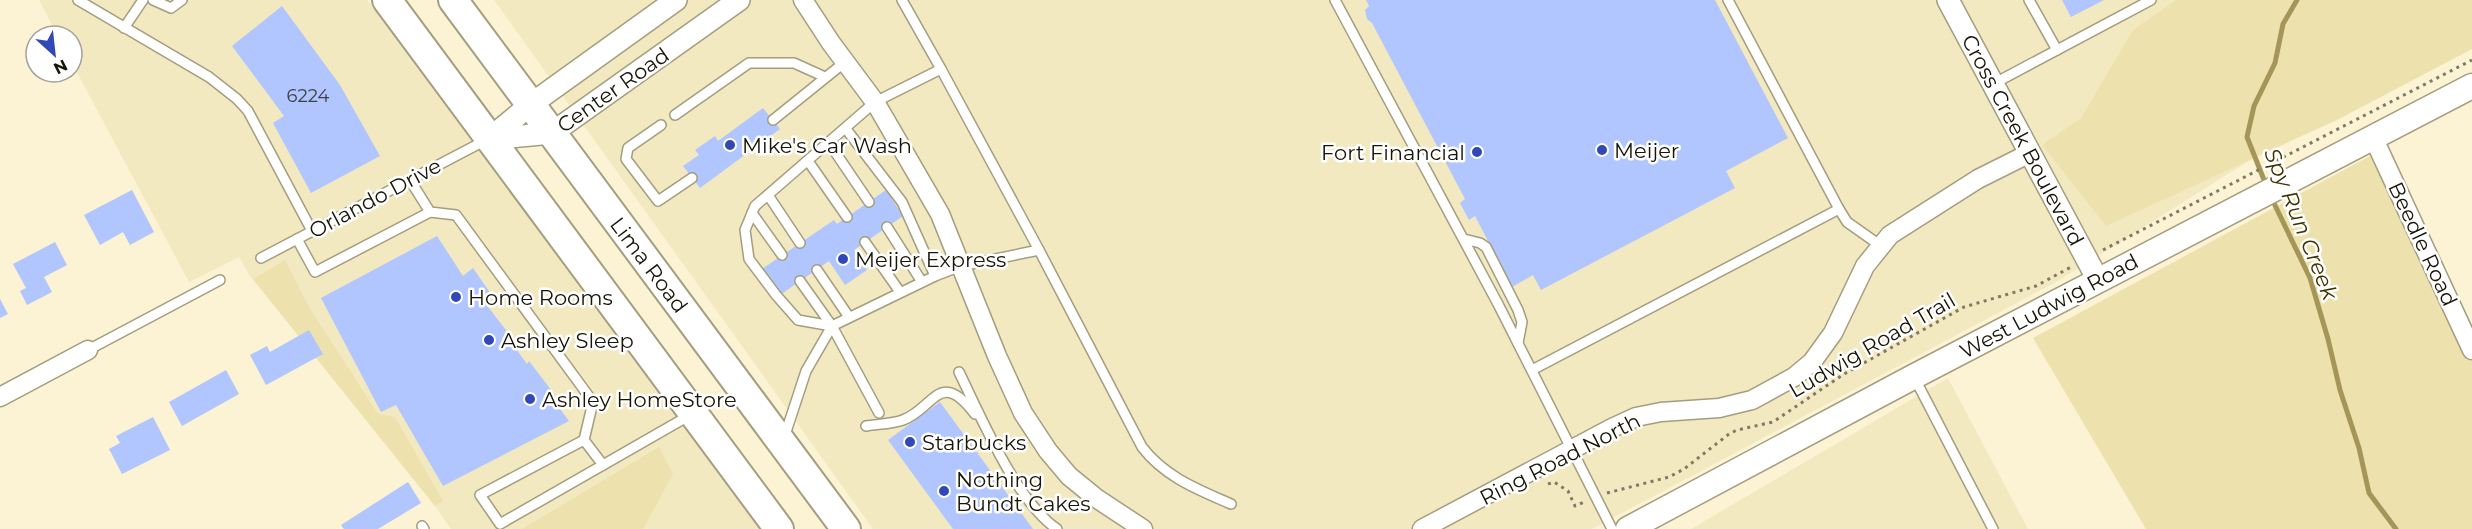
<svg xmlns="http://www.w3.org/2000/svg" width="2472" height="529" font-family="Montserrat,sans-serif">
<rect width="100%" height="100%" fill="#fbf3d3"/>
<g fill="#f2e9c1">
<path d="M39,0H367L759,529H451L435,506L250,276L239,257L189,282L72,63V36H58Z"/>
<path d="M494,0H2472V26L2223,177L2058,281L1592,529H873Z"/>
<path d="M1948,378L2028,529H1691Z"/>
</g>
<g fill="#ede2ad">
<path d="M2176,0H2472V49L2339,119L2106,226L2042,145L2081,118L2133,30Z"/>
<path d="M2370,156L2472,360V529H2146L2033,338Z"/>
<path d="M285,260L309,307L378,414L395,417L443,501L435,506L253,279Z"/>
<path d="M659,447L673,474L643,529H522Z"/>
</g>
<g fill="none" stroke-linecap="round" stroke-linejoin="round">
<g stroke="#a49658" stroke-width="5">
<path d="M2266,185L2247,137L2254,106L2275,63L2283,24L2297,0"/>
<path d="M2271,197L2310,278L2328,339L2340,390L2359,448L2369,493L2396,529"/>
</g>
</g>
<g fill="#b1c5fe">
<path d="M1366,0H1715L1788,138L1726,171L1735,188L1541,290L1533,275L1512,287L1475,216L1469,220L1460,203L1465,199L1372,23L1367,19L1365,10L1369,6Z"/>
<path d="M2062,0H2104L2071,17Z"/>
<path d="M282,6L340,85L380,156L311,193L273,123L284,116L232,46Z"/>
<path d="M763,108L780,129L700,188L683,166L699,155L695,150L715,136L718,141Z"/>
<path d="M132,190L154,232L130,245L123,232L100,245L84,215Z"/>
<path d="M886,190L903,216L854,250L867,270L845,285L829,261L780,295L762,269L834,220L837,224Z"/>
<path d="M437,236L463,276L473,268L493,297L485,303L519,347L516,349L527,364L529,361L555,395L552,398L569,421L443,486L396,405L381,412L321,298Z"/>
<path d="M55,242L67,265L44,277L52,292L27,305L20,291L26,288L13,264Z"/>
<path d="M0,299L8,314L0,318Z"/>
<path d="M309,330L323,354L266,385L250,355L267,346L270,352Z"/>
<path d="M226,370L239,394L182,426L169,402Z"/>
<path d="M940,402L1033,529H953L888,440Z"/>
<path d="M153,417L170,450L122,474L109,449L120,443L116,436Z"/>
<path d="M408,482L421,503L378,529H344L341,525Z"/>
</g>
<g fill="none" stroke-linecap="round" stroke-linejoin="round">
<g stroke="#a49d7f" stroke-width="12">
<g id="service">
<path d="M78,0L209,77L237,99L248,111L312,231"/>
<path d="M153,0L171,8L182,0"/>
<path d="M902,0L941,69"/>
<path d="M1335,0L1498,304L1612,529"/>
<path d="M1728,0L1839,209L1847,222L1881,246"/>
<path d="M2029,0L2057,50"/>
<path d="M124,28L143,0"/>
<path d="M1993,84L2151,0"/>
<path d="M675,115L749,63H794L825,77"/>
<path d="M773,120L845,62"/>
<path d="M661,125L628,148L626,159L658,201L692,178"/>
<path d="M846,129L902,202L935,276"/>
<path d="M829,143L869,202"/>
<path d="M808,161L847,217"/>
<path d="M410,180L430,212L456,215L593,402L584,440L603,465"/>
<path d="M768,195L800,243"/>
<path d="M752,213L782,255"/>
<path d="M887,227L922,282"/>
<path d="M297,239L315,272L430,212"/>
<path d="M1464,239L1480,243L1486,247L1518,310L1522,322L1518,343"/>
<path d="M865,242L900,292"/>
<path d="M261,258L488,139"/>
<path d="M817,270L849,317"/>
<path d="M800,281L832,326L879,413"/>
<path d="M832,326L798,320L776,295L749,259L745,230L755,206L875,102L941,69L1039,250"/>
<path d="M88,350L220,280"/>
<path d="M1532,370L1839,209"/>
<path d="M959,372C981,417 1016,501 1057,529"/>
<path d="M1914,377L1993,529"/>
<path d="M866,426C877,424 892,424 903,420C934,409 939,367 975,414"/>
<path d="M784,438L806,371L832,326L935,276L961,266L1039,250L1142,447C1165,477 1197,489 1231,504"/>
<path d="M584,440L480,495L500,524L692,414"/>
<path d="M422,526L424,529"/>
</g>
</g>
<g stroke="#a49d7f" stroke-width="21">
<g id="minor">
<path d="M803,0L831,43L875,102L940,214L997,356L1023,413L1048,451L1069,476L1096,498L1143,529"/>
<path d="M2373,137L2472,350"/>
<path d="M0,397L88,350"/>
<path d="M1422,529L1612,428L1636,417L1661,412L1719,408L1752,400L1794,377L1812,362L1833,333L1865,266L1890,235L1978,179L2030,153"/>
</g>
</g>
<g stroke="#a49d7f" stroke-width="24">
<g id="tertiary">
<path d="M1948,0L2098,280"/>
<path d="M489,139L552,133L739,0"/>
<path d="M489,139L530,105L676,0"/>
</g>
</g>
<g stroke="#a49d7f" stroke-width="27">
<path id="secondary" d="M1628,529L1913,377L2472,86"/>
</g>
<g stroke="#a49d7f" stroke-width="32">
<g id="trunk">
<path d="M387,0L779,529"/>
<path d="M453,0L846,529"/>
</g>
</g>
<g stroke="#807a65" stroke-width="3" stroke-dasharray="3 4.5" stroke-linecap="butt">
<path d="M2103,250L2472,60"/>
<path d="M1548,484L1554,482L1568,491L1575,506L1584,502"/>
<path d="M1607,493L1669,477L1684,469L1729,434L1737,430L1773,422L1844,374L1964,307L2036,286L2071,267"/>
</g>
<use href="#service" stroke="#fff" stroke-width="9"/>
<use href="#minor" stroke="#fff" stroke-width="18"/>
<use href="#tertiary" stroke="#fff" stroke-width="21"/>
<use href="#secondary" stroke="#fff" stroke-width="24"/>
<use href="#trunk" stroke="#fff" stroke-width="28"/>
</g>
<g fill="#3247b8" stroke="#fff" stroke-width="2">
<circle cx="730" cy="145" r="6"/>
<circle cx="1602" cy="150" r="6"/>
<circle cx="1477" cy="152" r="6"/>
<circle cx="843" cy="259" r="6"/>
<circle cx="456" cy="297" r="6"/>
<circle cx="489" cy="340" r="6"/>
<circle cx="530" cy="399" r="6"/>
<circle cx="910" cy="442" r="6"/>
<circle cx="944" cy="491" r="6"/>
</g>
<g text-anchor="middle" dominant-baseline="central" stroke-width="5" stroke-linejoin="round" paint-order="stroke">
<g font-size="18" fill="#3e4046">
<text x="308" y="96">6224</text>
</g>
<g font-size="21" fill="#171408" stroke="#fff">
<text transform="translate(613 90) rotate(-35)">Center Road</text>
<text transform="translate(2023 140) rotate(62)">Cross Creek Boulevard</text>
<text transform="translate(375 198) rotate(-28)">Orlando Drive</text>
<text transform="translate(2423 244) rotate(65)">Beedle Road</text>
<text transform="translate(649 265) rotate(53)">Lima Road</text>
<text transform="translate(2049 306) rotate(-28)">West Ludwig Road</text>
<text transform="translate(1872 345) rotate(-30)">Ludwig Road Trail</text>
<text transform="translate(1560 459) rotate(-27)">Ring Road North</text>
</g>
<g font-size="21" fill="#171408" stroke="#fff" text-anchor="start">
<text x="742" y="145">Mike's Car Wash</text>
<text x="1614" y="150">Meijer</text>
<text x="1465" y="152" text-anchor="end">Fort Financial</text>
<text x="855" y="259">Meijer Express</text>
<text x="468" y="297">Home Rooms</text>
<text x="501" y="340">Ashley Sleep</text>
<text x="542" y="399">Ashley HomeStore</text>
<text x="922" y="442">Starbucks</text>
<text x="956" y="479">Nothing<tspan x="956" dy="24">Bundt Cakes</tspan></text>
</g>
<g font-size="22" font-style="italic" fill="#3d3200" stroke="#fff">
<text transform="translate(2301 224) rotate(68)">Spy Run Creek</text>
</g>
</g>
<g transform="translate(54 54) rotate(153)"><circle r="28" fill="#ffffff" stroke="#a2a19c" stroke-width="1.5"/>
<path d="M0-4.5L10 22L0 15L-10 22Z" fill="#3247b8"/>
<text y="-9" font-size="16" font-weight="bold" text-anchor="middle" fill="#171408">N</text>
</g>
</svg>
